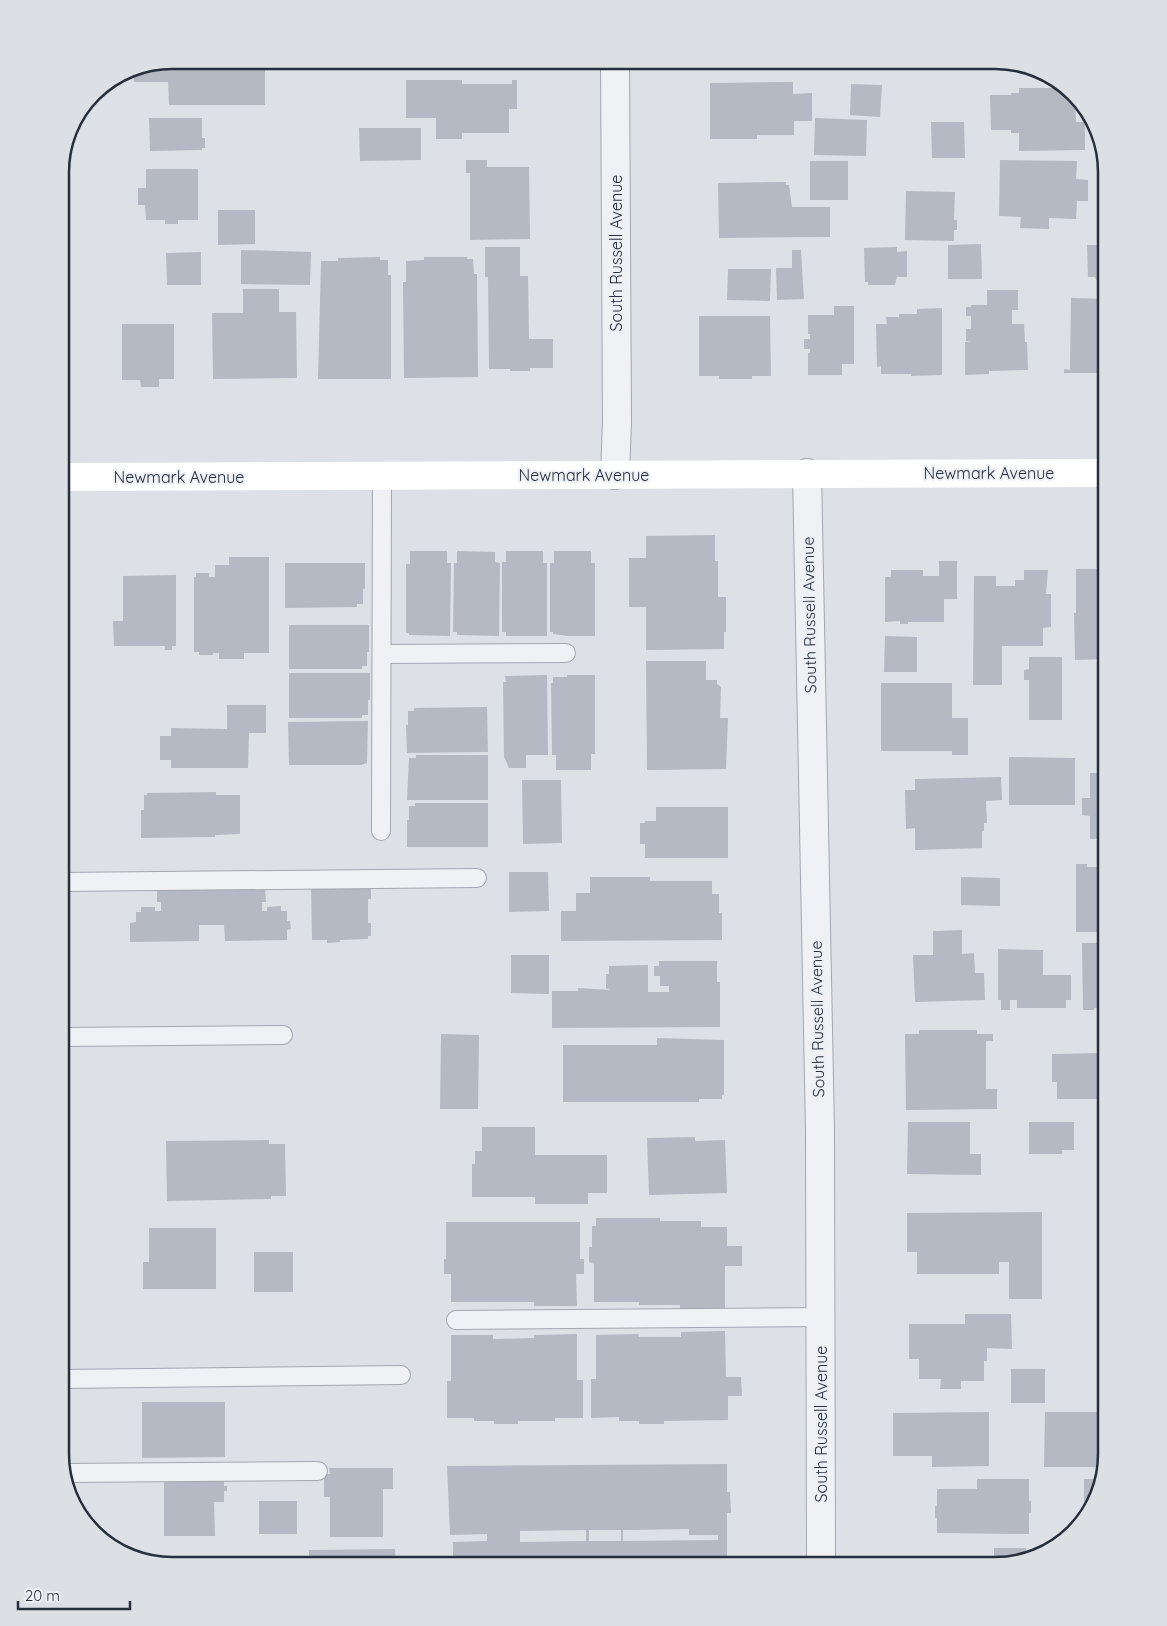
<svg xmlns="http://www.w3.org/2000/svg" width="1167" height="1626" font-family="Quicksand,sans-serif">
<rect width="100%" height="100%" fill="#dde0e6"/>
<g fill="#b4b9c3" fill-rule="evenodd">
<path d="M172,60H265V105H169L168,82H134L133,68Z"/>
<path d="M414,60H529V69L414,70Z"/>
<path d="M805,60H836V69L805,70Z"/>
<path d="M406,80H462V84H512V80H517V109H509V133H462V139H436V118H406Z"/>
<path d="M793,82V94L812,93V121H794V135H757V139H710V83Z"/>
<path d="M851,84L882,85L880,117L850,115Z"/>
<path d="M1019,88H1064L1075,99L1076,122H1085V150L1019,151V133H1011V130H991L990,95H1011V93H1019Z"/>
<path d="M149,118H202V138H205V148H202V150L150,151Z"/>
<path d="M815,118L867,120L866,156L814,155Z"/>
<path d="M931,122H964L965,158H932Z"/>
<path d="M359,128H421V160L360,161Z"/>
<path d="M466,160H487V167H529L530,239L470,240V173H466Z"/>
<path d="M1000,160L1077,161L1076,179L1088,180V201H1077L1076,219L1049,218V229L1020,228L1021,217L999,216Z"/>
<rect x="810" y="161" width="38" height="39"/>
<path d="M146,169H198V220H178V224H165V220H146L145,205H138V188H146Z"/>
<path d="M786,182V185H789L792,207H830V237L719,238L718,183Z"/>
<path d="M906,191L955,192L954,220H957V230H954V241L905,240Z"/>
<path d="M218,210H255V244L218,245Z"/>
<path d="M981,244L982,279H948V245Z"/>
<path d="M1087,245H1107V277H1103V280H1096L1095,277H1088Z"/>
<path d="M485,247H520V276H528L529,339H553V368H530V371H510V369H489L488,277H485Z"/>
<path d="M897,247V252L907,251V277H897L895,285H868V282H865L864,248Z"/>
<path d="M241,250L311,252L310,285L241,284Z"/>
<path d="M792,250H801L804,299L777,300L776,268H792Z"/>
<path d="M201,252V285H167L166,253Z"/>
<path d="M380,257V260H388V275H391V379H318L321,261H338V258Z"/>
<path d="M424,257H467V259H473L474,274H477L478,377L404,378L403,282H406V261L424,260Z"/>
<path d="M728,269H771L770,301L727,300Z"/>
<path d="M243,289H279V312H296L297,378L213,379L212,313H243Z"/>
<path d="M987,290H1018V310H1012V324H1024L1025,342H1027L1028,370L989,371V374L965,375V342H971L966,341V329H971V316H966V307H971V305H987Z"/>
<path d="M1071,298L1107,299V365H1097V373H1064V369L1070,370Z"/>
<path d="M834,306H854V364H842V375H808V353H810V349H804V339H810V334H808V315H834Z"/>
<path d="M942,308V375L911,376V374H881V366L877,367L876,324H887L886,317H899V314H917V309Z"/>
<path d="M699,316H770L771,376H752V379H719V376H699Z"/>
<path d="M122,324H174V379H159V387H141L140,380H122Z"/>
<path d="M715,535V561H718V597H726V632H724V649L646,650V607H629V558H646V536Z"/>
<path d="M410,551H447V563H451L450,636L409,635V633H406V564H410Z"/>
<path d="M457,551L495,552V562L500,563L499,636L457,635V632H453L454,563H457Z"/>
<path d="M506,551H543V563H547V636H506V632H502V562H506Z"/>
<path d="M554,551H591V563H595V636H568L553,634V632H550V563H554Z"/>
<path d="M229,557H269V653H244V659H219V653H213V655H199V652H194V577H196V573H209V577H215V565H229Z"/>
<path d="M939,561H957V599H944V622H908V624H900V621L885,622V577H891V570H923V576H939Z"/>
<path d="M285,563H365V589H363V604H357V607L285,608Z"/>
<path d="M1076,569H1101V575H1107V659L1075,660L1074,613H1076Z"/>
<path d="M1024,570H1048L1046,594H1051V627L1043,628V646H1002V685H973L974,576H996V586H1015V580H1024Z"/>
<path d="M176,575V646H172V650H165V646H114L113,621H123V576Z"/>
<path d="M289,625H369V652H367V666H362V669H289Z"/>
<path d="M885,636L917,637V672H884Z"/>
<path d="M1029,657H1062V720H1029V680H1024V670L1029,669Z"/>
<path d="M646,661H706V680H717V684L721,687L720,718H728L726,769L647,770Z"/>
<path d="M289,673H370V700H368V715H362V718H289Z"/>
<path d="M547,675L548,755H526V768H509L504,757L503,682H506L505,676Z"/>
<path d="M567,675H595V754H591V770H556V755H552L551,683H553V677H567Z"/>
<path d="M881,683H952V718H968V755H952V751H881Z"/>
<path d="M227,705H266V733H249L248,768H171V760H160V736H171V728L227,729Z"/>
<path d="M487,707L488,752L407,753L406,725H408V711H414V708Z"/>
<path d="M368,721L367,763L361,765H289L288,722Z"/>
<path d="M416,755H488V800H407L409,758H416Z"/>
<path d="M1009,757L1075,758V805H1009Z"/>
<path d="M1090,773H1107V839H1090V816L1082,815V798H1090Z"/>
<path d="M1001,777L1002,800L986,801L987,823H984V831H982V848L915,850V828L906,829L905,790H915V779Z"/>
<path d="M522,780H561L562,843L523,844Z"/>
<path d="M216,792V795H240V834L215,835V837L141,838V810H144V795H147V793Z"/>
<path d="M415,803H488V847H407V820H409V806H415Z"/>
<path d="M656,807H728V858H645V844H640V823H645V821H656Z"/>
<path d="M1076,864H1087V867H1107V932H1076Z"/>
<path d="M509,872H548L549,911L509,912Z"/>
<path d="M590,877H650V881H712V894H719V913H722V940L561,941V911H576V893H590Z"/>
<path d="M961,877L1000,878V906L961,905Z"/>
<path d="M261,883V889H265L266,902H262V911H267V907L281,906V911H287V921H290L291,929L287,930V940L225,941L224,925H199V941L130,942V923L136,922V912H141V907H155V911H161V902H157V890Z"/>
<path d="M311,883L371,887V899H368V923H371V936H368V939L340,940V942L327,943V940H312Z"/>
<path d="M962,930V954L974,953L975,973H984L985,1000L915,1002L913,955H933V931Z"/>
<path d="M1082,943H1107V1008H1094V1010H1083Z"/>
<path d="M998,949L1043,950V975H1071V1000H1066V1008H1017V1000H1010V1010H1001V1000H998Z"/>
<path d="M511,955H549V994L511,993Z"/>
<path d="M659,961H717V982H720V1027L552,1028V991H578V988L610,990L606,988V974H609V966L648,965V992H669V986H660V976H654V966H659Z"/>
<path d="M919,1030H977V1034H993V1041H986V1089H997V1109L906,1110L905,1034H919Z"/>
<path d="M441,1034L479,1035L478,1109H440Z"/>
<path d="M657,1038L724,1040V1095H722V1099H699V1102H563V1045H657Z"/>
<path d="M1107,1053V1099H1057V1082H1052V1054Z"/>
<path d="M908,1122H970V1154H981V1175L907,1174Z"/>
<path d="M1029,1122H1074V1150H1062V1154H1029Z"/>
<path d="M482,1127H535V1155H607V1193H588V1204H535V1197H472V1164H475V1151H482Z"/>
<path d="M695,1137V1141L725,1140L727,1193L649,1195L647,1138Z"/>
<path d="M269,1140V1144H285L286,1196H271V1199L167,1201L166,1141Z"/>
<path d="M1042,1212V1299H1009V1262H999V1274H917V1252H907V1213Z"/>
<path d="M596,1218H660V1221H701V1227H727V1246H742V1266H725V1311H680V1305H639V1302H594V1264L589,1262V1247H592V1226H596Z"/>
<path d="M446,1222H580V1259H584V1274H576L577,1306H534V1302H451V1274H444V1259H446Z"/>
<path d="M149,1228H216V1289H143V1262H149Z"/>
<rect x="254" y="1252" width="39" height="40"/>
<path d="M965,1314H1011L1012,1349L987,1348V1361H984V1381H961V1389H940L941,1379H919V1359H909V1324H965Z"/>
<path d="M725,1331L726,1377H741L742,1396H728V1420L664,1421V1424H639V1421H619V1417L591,1418V1379H596V1335L638,1334L639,1337H681V1332Z"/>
<path d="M577,1334V1380H583V1418H555V1421H518V1424H494V1421H474V1418H447V1381H451V1335H493V1339L534,1338V1335Z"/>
<rect x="1011" y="1369" width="34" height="34"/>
<path d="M142,1402H225V1457L142,1458Z"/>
<path d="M989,1412V1466L932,1467V1456H893V1413Z"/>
<path d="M1045,1412H1107V1456H1097V1467H1044Z"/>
<path d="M727,1464V1492H730L731,1513H727V1566H453V1542L487,1541V1534L450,1535L447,1466ZM689,1529V1535H718V1540L623,1541V1530ZM586,1530V1541L520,1542V1531ZM589,1530H621V1541H589Z"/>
<path d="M329,1468H393V1489H383V1537H330V1497H324V1474H330Z"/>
<path d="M224,1478V1486H227V1491H224V1502H214L215,1536H164V1482L173,1481V1479Z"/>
<path d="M977,1479H1029V1501H1031V1513H1029V1534L937,1533V1518H935V1506H937V1489H977Z"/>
<path d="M1084,1479H1100L1092,1510L1084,1518Z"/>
<rect x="259" y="1501" width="38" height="33"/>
<path d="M1045,1547H1055L1051,1551L1045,1553Z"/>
<path d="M994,1548H1026V1558L994,1566Z"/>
<path d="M395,1549L396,1566H309V1550Z"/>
</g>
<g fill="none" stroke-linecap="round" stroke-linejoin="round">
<g stroke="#a3a7b0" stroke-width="20">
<g id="lane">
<path d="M382,654L566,653"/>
<path d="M381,831L382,476"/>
<path d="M60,882L477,878"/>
<path d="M60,1037L283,1035"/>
<path d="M456,1320L820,1317"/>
<path d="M60,1379L401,1375"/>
<path d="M65,1473L318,1471"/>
</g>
</g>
<g stroke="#a3a7b0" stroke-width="30">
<g id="street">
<path d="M807,473L820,1130L821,1566"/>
<path d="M615,475L617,422L615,60"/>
</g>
</g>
<use href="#lane" stroke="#eff1f5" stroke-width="18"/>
<use href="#street" stroke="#eff1f5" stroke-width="28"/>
<path stroke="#fff" stroke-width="28" d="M60,477L1107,473"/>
</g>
<g text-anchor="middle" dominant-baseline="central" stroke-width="4" stroke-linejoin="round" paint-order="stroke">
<g font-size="16" fill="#272e3c" stroke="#eceff4">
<text transform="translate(616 253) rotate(-90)">South Russell Avenue</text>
<text x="989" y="473">Newmark Avenue</text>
<text x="584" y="475">Newmark Avenue</text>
<text x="179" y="477">Newmark Avenue</text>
<text transform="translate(809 615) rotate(-91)">South Russell Avenue</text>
<text transform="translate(817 1019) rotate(-91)">South Russell Avenue</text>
<text transform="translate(821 1424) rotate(-90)">South Russell Avenue</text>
</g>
</g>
<path d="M0 0H1167V1626H0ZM172 69H995A103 103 0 0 1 1098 172V1454A103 103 0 0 1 995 1557H172A103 103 0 0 1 69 1454V172A103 103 0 0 1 172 69Z" fill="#dce0e5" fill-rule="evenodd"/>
<path fill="none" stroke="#272e3c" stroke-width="2.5" d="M172 69H995A103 103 0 0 1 1098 172V1454A103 103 0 0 1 995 1557H172A103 103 0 0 1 69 1454V172A103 103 0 0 1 172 69Z"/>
<path d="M18 1601v8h112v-8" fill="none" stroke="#272e3c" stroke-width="2.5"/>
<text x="25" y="1601" font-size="15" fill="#272e3c" stroke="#eceff4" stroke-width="4" paint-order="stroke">20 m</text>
</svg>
